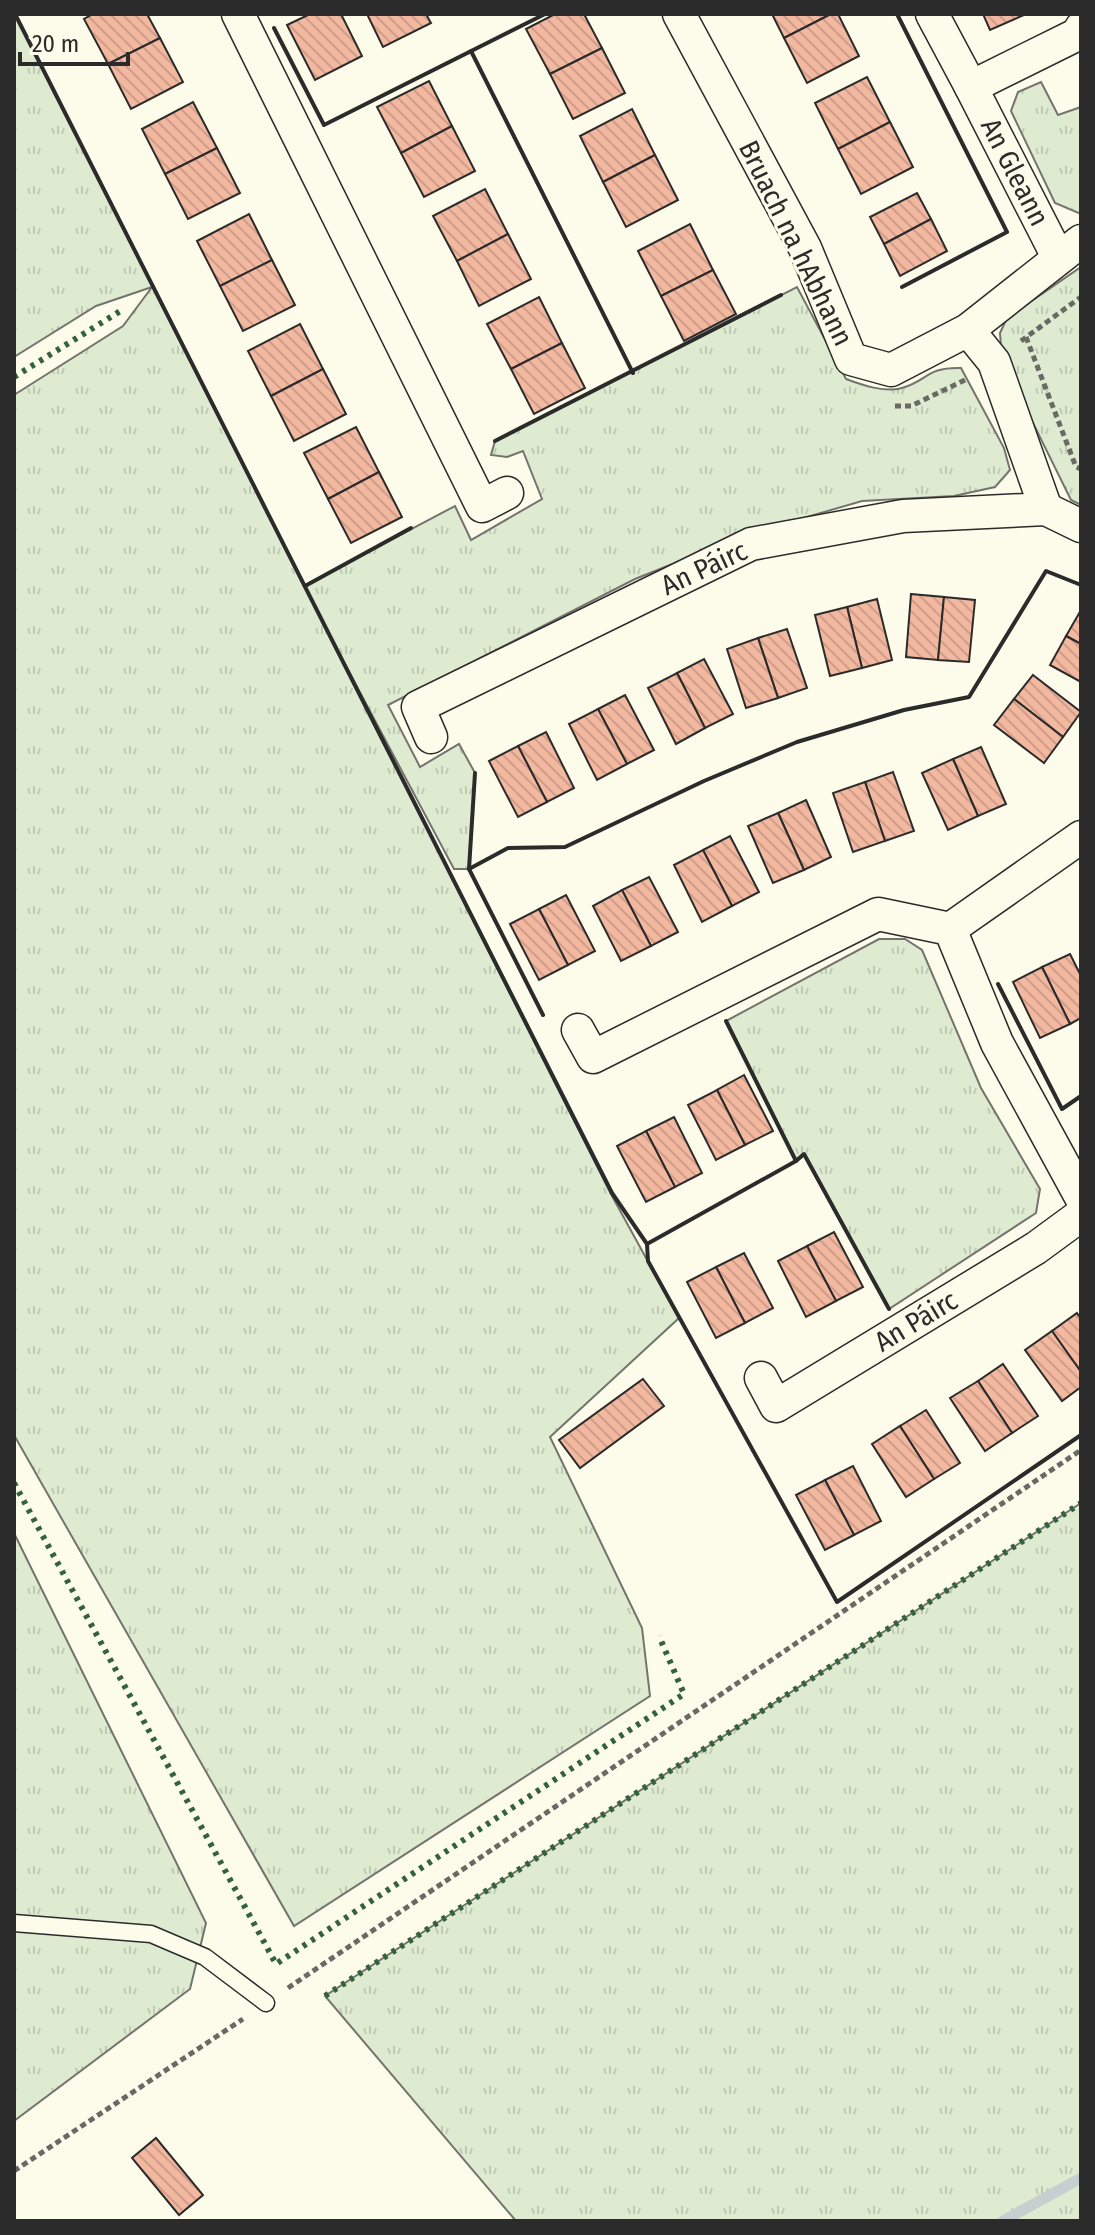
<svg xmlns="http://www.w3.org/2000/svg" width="1095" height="2235" font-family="'Fira Sans Condensed',sans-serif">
<defs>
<pattern id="grass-tufts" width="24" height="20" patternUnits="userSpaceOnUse" patternTransform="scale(2)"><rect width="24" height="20" fill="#deebd1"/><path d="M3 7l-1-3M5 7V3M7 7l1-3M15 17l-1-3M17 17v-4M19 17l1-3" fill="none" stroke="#bfcab4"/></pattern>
<pattern id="building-back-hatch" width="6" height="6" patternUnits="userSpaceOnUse" patternTransform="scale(2)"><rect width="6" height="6" fill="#f2b8a0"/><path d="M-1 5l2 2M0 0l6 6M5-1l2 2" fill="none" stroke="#d09e8a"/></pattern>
</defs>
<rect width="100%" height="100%" fill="#fdfbea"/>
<g fill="url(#grass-tufts)" stroke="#74746e" stroke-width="2">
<path d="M15,14L304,586L455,506L471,540L542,499L523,451L507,457L491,455L495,441L797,287L846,379C862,385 885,393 902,388C929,380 926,367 961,368L1004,448L1010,470L995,487L954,496L862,501L745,535L635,579L388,705L420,767L459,744L475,773L469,869H454L322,621L612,1196L679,1318L550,1437L642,1628L650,1696L294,1926L14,1435V395L123,326L152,287L96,306L14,357Z"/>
<path d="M1041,82L1058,115L1081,107V214L1055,203L1011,111L1018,92Z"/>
<path d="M1081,267V505L1071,500L1002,360L1000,333L1007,318Z"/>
<path d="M879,939H905L922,950L981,1088L1040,1189L1036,1213L889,1309L804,1155L796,1161L726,1021Z"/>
<path d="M1081,1503V2221H516L325,1996Z"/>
<path d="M14,1533L206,1923L190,1989L14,2121Z"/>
</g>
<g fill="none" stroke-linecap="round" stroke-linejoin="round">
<path stroke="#c7d0d0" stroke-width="11" d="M1003,2221L1081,2178"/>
</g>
<g fill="url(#building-back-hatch)" stroke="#2b2b2b" stroke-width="2">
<path d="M93,14H147L160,38L108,64L84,19Z"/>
<path d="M310,14H341L362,56L315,80L287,25Z"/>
<path d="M367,14H426L431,23L383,47Z"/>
<path d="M555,14H584L602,48L550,74L526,29Z"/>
<path d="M772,14H831L784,38Z"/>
<path d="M831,14H838L859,56L807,83L784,38Z"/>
<path d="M983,14H1026L990,30Z"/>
<path d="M160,38L183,82L131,109L108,64Z"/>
<path d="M602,48L625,93L573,119L550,74Z"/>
<path d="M867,77L890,122L838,149L815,103Z"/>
<path d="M429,81L452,126L401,153L377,107Z"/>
<path d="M193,102L217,148L165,174L142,129Z"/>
<path d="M632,109L655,155L603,182L580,136Z"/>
<path d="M890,122L913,167L861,194L838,149Z"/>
<path d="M452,126L475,171L424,197L401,153Z"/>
<path d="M217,148L240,193L188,219L165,174Z"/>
<path d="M655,155L678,200L626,227L603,182Z"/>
<path d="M485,189L508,234L457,261L433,216Z"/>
<path d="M917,193L931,219L884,244L870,217Z"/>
<path d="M249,214L272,260L220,286L197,241Z"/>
<path d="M931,219L947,251L900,276L884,244Z"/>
<path d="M690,224L713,270L661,296L638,251Z"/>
<path d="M508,234L531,279L479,306L457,261Z"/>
<path d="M272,260L295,305L243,331L220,286Z"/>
<path d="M713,270L736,314L684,341L661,296Z"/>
<path d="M539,297L562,343L511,369L487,324Z"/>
<path d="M300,324L323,369L271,396L248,351Z"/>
<path d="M562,343L585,388L534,414L511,369Z"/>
<path d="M323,369L346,414L294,441L271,396Z"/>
<path d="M356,427L379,472L328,499L304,453Z"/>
<path d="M379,472L402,517L351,543L328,499Z"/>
<path d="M911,594L944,597L938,660L906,657Z"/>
<path d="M944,597L975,600L969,662L938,660Z"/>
<path d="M877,599L892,660L862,668L847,607Z"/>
<path d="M847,607L862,668L830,676L815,615Z"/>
<path d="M1081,610V644L1066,636Z"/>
<path d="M787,629L807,688L778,698L758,638Z"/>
<path d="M1066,636L1081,644V682L1050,665Z"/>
<path d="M758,638L778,698L746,708L727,649Z"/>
<path d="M704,659L733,714L705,728L677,673Z"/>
<path d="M677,673L705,728L676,744L648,688Z"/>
<path d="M1033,675L1081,712L1063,737L1014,699Z"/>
<path d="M625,695L654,750L627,764L598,709Z"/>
<path d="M1014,699L1063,737L1044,763L994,725Z"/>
<path d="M598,709L627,764L597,780L569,724Z"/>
<path d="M546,732L574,788L547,802L518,746Z"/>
<path d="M518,746L547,802L518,817L489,761Z"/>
<path d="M981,747L1006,804L978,816L953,759Z"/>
<path d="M953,759L978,816L948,830L922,773Z"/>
<path d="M893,772L914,831L885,841L865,782Z"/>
<path d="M865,782L885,841L853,852L833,793Z"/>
<path d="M806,800L831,857L804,870L778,813Z"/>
<path d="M778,813L804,870L773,883L748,826Z"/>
<path d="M730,836L759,892L732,906L703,850Z"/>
<path d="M703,850L732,906L702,922L674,865Z"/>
<path d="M649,877L678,932L651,946L622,890Z"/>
<path d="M622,890L651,946L621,961L593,906Z"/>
<path d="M566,895L595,951L568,965L539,909Z"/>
<path d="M539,909L568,965L539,980L510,924Z"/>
<path d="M1070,954L1081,976V1018L1070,1024L1042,967Z"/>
<path d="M1042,967L1070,1024L1040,1038L1013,982Z"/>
<path d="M744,1075L773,1131L745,1145L717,1090Z"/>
<path d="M717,1090L745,1145L716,1160L688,1105Z"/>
<path d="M674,1117L702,1173L675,1187L646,1131Z"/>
<path d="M646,1131L675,1187L646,1202L617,1146Z"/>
<path d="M834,1232L863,1287L836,1301L807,1246Z"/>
<path d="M807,1246L836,1301L806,1317L778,1261Z"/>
<path d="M744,1253L773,1308L745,1323L716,1267Z"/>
<path d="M716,1267L745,1323L716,1338L687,1282Z"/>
<path d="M1077,1313L1081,1319V1372L1052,1331Z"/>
<path d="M1052,1331L1081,1372V1387L1062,1401L1025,1350Z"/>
<path d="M1003,1364L1038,1416L1012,1433L978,1381Z"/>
<path d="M643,1379L664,1406L580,1468L559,1440Z"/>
<path d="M978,1381L1012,1433L985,1451L950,1398Z"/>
<path d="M926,1410L960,1463L934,1479L900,1426Z"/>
<path d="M900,1426L934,1479L906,1497L872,1444Z"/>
<path d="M853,1466L881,1521L854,1535L825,1480Z"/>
<path d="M825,1480L854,1535L825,1550L796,1495Z"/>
<path d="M156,2138L203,2195L179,2215L132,2158Z"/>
</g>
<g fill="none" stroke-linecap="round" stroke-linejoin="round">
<g stroke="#2b2b2b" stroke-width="19">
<path id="service" d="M14,1923L151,1934L205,1957L266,2003"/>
</g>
<g stroke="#2b2b2b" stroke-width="35">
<g id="minor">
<path d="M238,14L482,506L507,493"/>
<path d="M679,14L805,248L851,359L891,370L968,330L1081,241"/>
<path d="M932,14L971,87"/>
<path d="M1058,257L971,87L1078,34L1081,28"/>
<path d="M1046,509L1081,526"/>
<path d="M431,737L418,707L751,544L903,516L1046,509L994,362L968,330"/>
<path d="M950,929L1081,837"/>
<path d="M578,1030L593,1057L878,914L950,929L997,1043L1081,1197"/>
<path d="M761,1378L776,1406L1036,1248L1081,1215"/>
</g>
</g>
<g stroke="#6a6964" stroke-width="5" stroke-dasharray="6 4" stroke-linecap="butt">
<path d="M1026,337L1076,467L1081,469"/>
<path d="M1021,341L1081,297"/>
<path d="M895,406H911L967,379"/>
<path d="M288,1988L1081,1450"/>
<path d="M14,2171L243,2019"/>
</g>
<use href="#service" stroke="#fdfbea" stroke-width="16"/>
<use href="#minor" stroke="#fdfbea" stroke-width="32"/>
<g stroke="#34623c" stroke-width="6" stroke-dasharray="4 6" stroke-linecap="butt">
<path d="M14,377L122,310"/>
<path d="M14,1483L276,1964L684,1694L659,1636"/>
<path d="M325,1996L1081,1503"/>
</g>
<g stroke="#2b2b2b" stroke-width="4">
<path d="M15,14L612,1193L647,1244L796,1161"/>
<path d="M897,14L1007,232L902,287"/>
<path d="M274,28L324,125L545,14"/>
<path d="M471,51L633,373"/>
<path d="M495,441L781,295"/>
<path d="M305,586L411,528"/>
<path d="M475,773L469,869L543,1015"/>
<path d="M469,869L508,848L565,847L704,781L797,742L904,710L969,697L1046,571L1081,585"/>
<path d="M998,984L1062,1109L1081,1096"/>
<path d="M726,1021L796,1161L804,1154L889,1309"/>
<path d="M647,1244L648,1261L837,1602L1081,1435"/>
</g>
</g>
<g text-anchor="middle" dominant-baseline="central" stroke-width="6" stroke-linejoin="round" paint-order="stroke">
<g font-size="28" fill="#2b2b2b" stroke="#fdfbea">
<text transform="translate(1015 172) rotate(63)">An Gleann</text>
<text transform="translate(796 243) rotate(64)">Bruach na hAbhann</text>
<text transform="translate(704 568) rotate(-25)">An Páirc</text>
<text transform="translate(916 1321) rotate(-31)">An Páirc</text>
</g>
</g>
<rect width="1095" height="2235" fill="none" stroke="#2b2b2b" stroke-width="32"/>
<path d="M20 52v12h108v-12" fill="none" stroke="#2b2b2b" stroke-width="4"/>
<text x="32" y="52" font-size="24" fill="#2b2b2b" stroke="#fdfbea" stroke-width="6" paint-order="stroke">20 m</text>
</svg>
